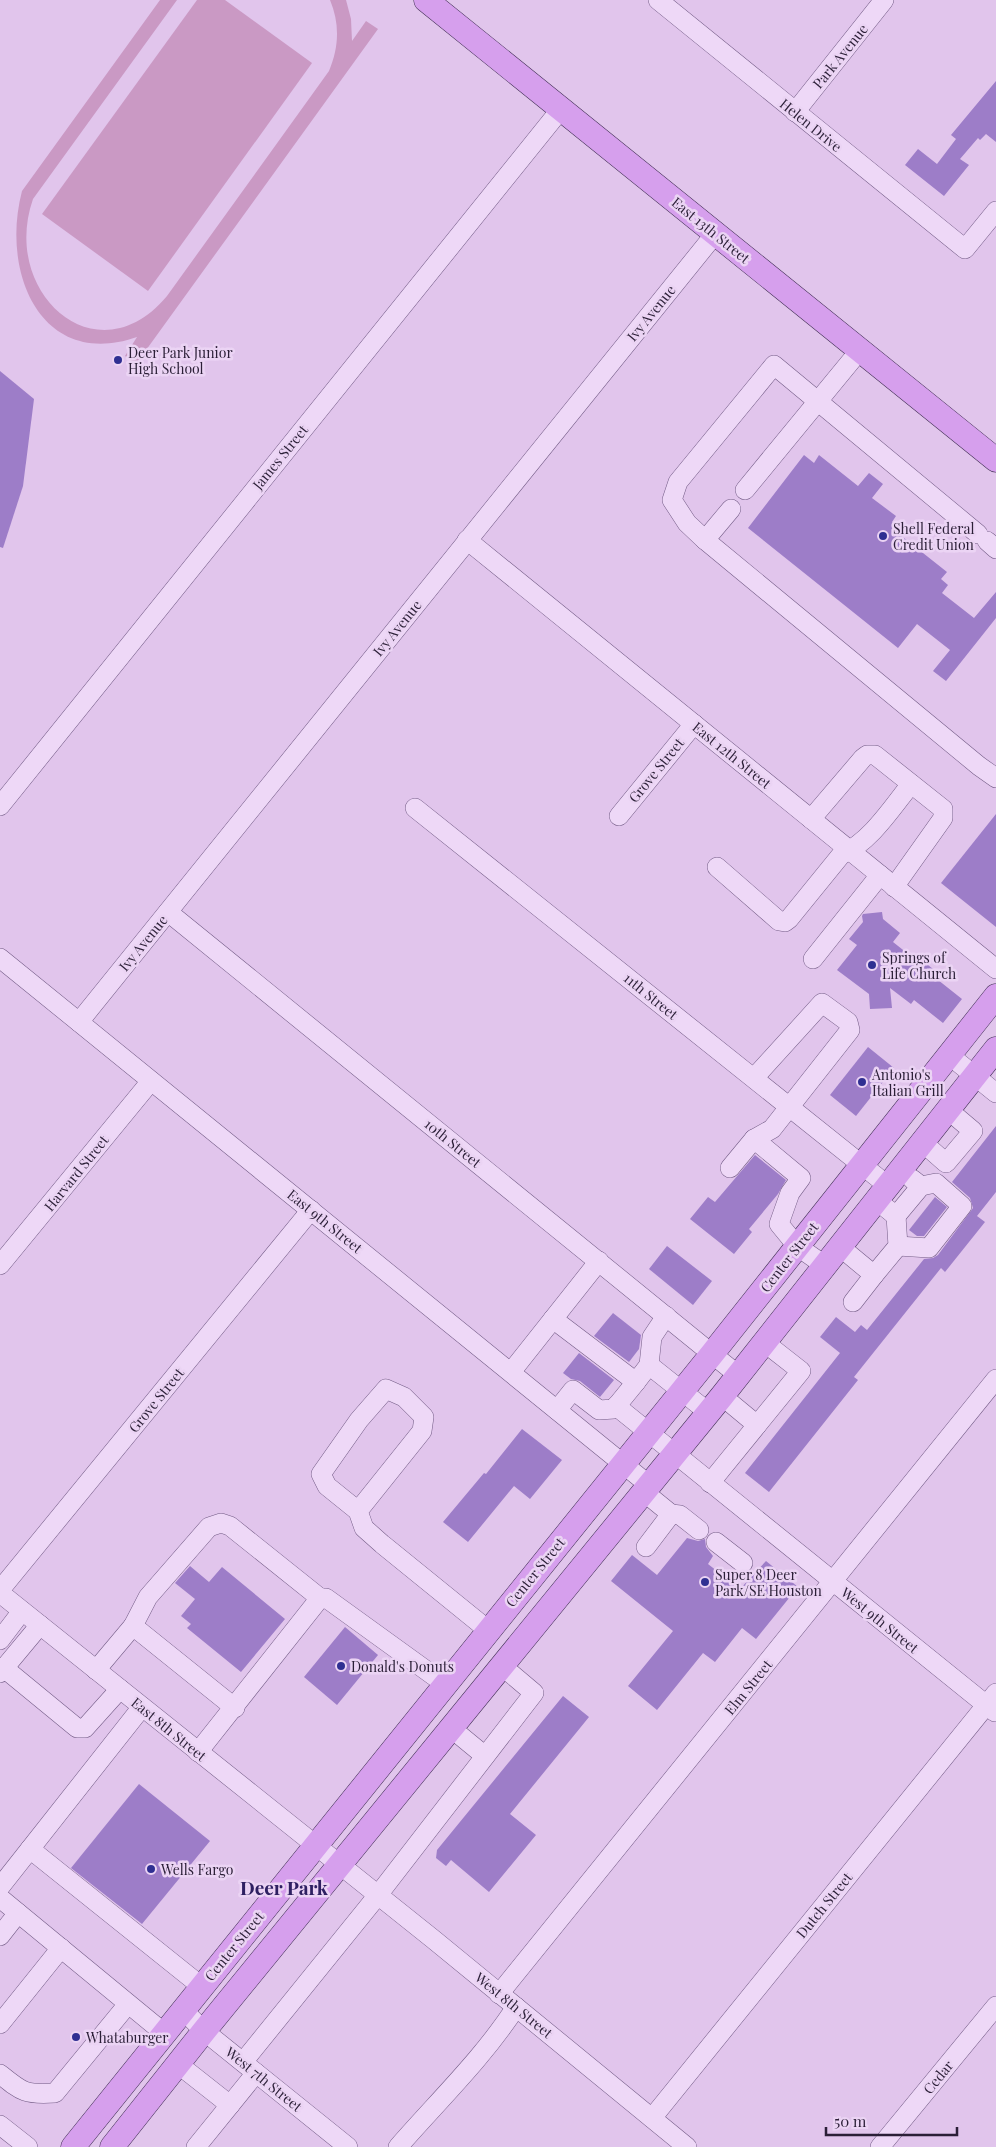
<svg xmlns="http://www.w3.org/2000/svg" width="996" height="2147" font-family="'Playfair Display',serif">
<rect width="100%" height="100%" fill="#e1c5ec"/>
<g fill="#ca99c4">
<path d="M160,0H177L33,199C0,293 97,380 167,296L329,71C339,47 340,24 330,0H346L351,19L352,41L366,21L378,29L136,364L125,356L137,337C43,370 0,275 22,191Z"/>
<path d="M197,0H225L312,63L148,291L42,214Z"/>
</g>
<g fill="#9d7dc8">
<path d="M996,81V142L986,134L980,140L978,138L960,159L969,165L944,196L905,165L918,149L937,164L956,139L951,135Z"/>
<path d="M0,371L34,399L23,486L3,548L0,547Z"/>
<path d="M804,455L814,463L819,455L858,486L869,473L883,484L872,498L896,516L892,522L902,530L899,534L947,572L941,579L948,585L942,593L974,618L996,592V618L946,681L933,671L950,650L917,624L898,648L748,528Z"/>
<path d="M996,814V927L941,883Z"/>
<path d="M882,912L883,919L900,933L893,942L922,965L924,962L937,972L933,976L962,999L943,1023L914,1000L911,1004L890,988L892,1008L870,1009L869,994L837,970L857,945L849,939L863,922L862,916L863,914Z"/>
<path d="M868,1047L894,1068L856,1116L830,1095Z"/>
<path d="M996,1126V1192L977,1216L985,1222L945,1272L941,1268L854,1377L858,1380L769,1492L745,1473L840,1353L820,1337L836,1317L855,1332L861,1325L867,1330L924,1259L933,1258L938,1255L973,1208L970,1198L952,1182Z"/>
<path d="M755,1155L786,1180L778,1194L749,1229L752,1232L734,1254L690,1219L708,1197L715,1202Z"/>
<path d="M935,1197L947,1207L924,1236H917L909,1230Z"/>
<path d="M667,1246L712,1281L693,1305L649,1269Z"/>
<path d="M613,1313L641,1335L639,1349L629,1362L594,1336Z"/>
<path d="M579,1353L614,1380L600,1397L580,1381L571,1379L563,1373Z"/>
<path d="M522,1429L562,1460L530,1499L514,1486L468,1542L443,1522L484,1473L486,1474Z"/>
<path d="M687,1538L698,1541L705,1539L706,1547L713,1556L708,1564L740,1589L766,1561L798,1587L756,1639L742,1628L715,1662L703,1653L657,1710L628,1686L673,1631L611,1581L632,1555L657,1575Z"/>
<path d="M190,1566L209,1582L222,1567L285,1619L241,1672L187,1628L191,1624L181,1616L195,1599L175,1583Z"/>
<path d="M345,1627L378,1655L337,1705L304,1677Z"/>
<path d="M563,1696L589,1717L510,1814L536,1835L489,1892L451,1860L446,1866L436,1858L437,1850Z"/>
<path d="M139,1784L210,1841L142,1924L71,1868Z"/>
</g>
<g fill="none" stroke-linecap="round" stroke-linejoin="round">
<g stroke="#735c86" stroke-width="20">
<g id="minor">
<path d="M658,0L965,249L996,211"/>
<path d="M795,112L884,0"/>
<path d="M745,490L860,350"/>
<path d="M731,509L705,540L979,766L996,778"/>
<path d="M467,540L996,969"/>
<path d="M705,540L687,523L672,500L678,482L774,365L978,534"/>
<path d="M987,541L996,549"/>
<path d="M0,806L561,109"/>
<path d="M415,808L887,1185"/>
<path d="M619,816L694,724"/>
<path d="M811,819L863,758L867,755H875L943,809V818L894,887"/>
<path d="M717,867L779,921L785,922L789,919L841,855C871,841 891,809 911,784"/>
<path d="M168,912L738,1375"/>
<path d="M0,958L649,1485"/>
<path d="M813,959L880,875"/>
<path d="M79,1022L715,234"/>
<path d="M949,1055L996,1093"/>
<path d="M754,1139L801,1178L790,1193L779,1224L797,1246L824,1265"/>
<path d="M921,1141L946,1163L973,1131L947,1109"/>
<path d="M730,1168L754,1139L772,1129L850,1030L848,1022L822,1003L754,1078"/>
<path d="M875,1199L896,1216L921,1186L912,1179"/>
<path d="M839,1246L874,1275L898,1246L896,1216"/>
<path d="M898,1246L929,1248L962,1206L936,1183L921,1186"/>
<path d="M0,1265L151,1081"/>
<path d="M853,1302L874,1275"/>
<path d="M666,1316L652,1337L649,1365L708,1412"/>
<path d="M553,1319L636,1382L649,1365"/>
<path d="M511,1372L599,1261"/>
<path d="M722,1396L757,1425"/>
<path d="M616,1406L995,1712"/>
<path d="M557,1410L573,1390L599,1410L614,1409L636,1382"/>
<path d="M710,1483L801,1371L764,1342"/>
<path d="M644,1492L671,1514L646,1547"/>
<path d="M358,1511L327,1486L321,1474L359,1420L386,1389L404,1397L424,1417L422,1431L358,1511L364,1528L382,1544L488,1630"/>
<path d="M671,1514L680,1515L699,1530"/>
<path d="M716,1542L743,1563"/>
<path d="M0,1590L311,1210"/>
<path d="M0,1593L433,1939L687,2147"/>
<path d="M133,1626L148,1597L209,1527L221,1523L230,1526L320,1598"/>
<path d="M0,1640L22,1611"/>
<path d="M4,1668L77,1728H85L120,1689"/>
<path d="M96,1670L133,1626L235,1708"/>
<path d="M0,1673L40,1625"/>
<path d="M451,1728L485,1756"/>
<path d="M198,1752L320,1598H326L445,1684"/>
<path d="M30,1849L201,1986"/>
<path d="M0,1887L142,1707"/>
<path d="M0,1898L164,2033"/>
<path d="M0,1936L18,1913"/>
<path d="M499,1994L996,1379"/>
<path d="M182,2009L204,2031L348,2147"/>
<path d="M0,2024L61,1948"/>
<path d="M243,2062L378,1895L534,1693L502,1666"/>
<path d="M178,2064L230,2105"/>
<path d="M0,2074C22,2092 25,2095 55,2093L128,2004"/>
<path d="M652,2118L996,1693"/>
<path d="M0,2125L28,2147"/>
<path d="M196,2147L256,2073"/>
<path d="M398,2147C438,2101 483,2058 516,2007"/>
<path d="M880,2147L996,2006"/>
</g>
</g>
<g stroke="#413054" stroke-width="25">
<g id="major">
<path d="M426,0L996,460"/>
<path d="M73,2147L712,1354L996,996"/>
<path d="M112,2147L204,2031L722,1396L996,1049"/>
</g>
</g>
<use href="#minor" stroke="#eed8f7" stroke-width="19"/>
<use href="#major" stroke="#d69fed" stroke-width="24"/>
</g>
<g fill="#2f2f92" stroke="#ebd4f4" stroke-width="2">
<circle cx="118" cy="360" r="5"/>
<circle cx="883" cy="536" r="5"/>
<circle cx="872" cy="965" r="5"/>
<circle cx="862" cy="1082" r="5"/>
<circle cx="705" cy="1582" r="5"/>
<circle cx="341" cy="1666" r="5"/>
<circle cx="151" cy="1869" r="5"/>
<circle cx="76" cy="2037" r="5"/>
</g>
<g text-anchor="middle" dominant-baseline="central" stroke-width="5" stroke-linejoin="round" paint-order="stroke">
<g font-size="14" fill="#2b1f37" stroke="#ebd4f4">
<text transform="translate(840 56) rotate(-51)">Park Avenue</text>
<text transform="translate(811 125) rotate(39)">Helen Drive</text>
<text transform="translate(711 230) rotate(39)">East 13th Street</text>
<text transform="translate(651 313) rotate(-51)">Ivy Avenue</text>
<text transform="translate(280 457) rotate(-51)">James Street</text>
<text transform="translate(397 628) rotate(-51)">Ivy Avenue</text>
<text transform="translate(732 755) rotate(39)">East 12th Street</text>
<text transform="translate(656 770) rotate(-51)">Grove Street</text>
<text transform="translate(143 943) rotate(-51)">Ivy Avenue</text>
<text transform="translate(651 996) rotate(39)">11th Street</text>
<text transform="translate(453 1143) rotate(39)">10th Street</text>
<text transform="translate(76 1173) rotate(-51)">Harvard Street</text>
<text transform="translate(325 1221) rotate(39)">East 9th Street</text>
<text transform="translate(789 1257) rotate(-52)">Center Street</text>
<text transform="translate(156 1400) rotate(-51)">Grove Street</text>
<text transform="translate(535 1572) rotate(-51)">Center Street</text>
<text transform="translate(880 1620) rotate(39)">West 9th Street</text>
<text transform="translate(748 1687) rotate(-51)">Elm Street</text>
<text transform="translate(169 1729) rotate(39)">East 8th Street</text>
<text transform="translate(824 1905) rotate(-51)">Dutch Street</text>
<text transform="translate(234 1946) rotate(-51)">Center Street</text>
<text transform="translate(514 2005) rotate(39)">West 8th Street</text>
<text transform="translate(938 2077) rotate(-51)">Cedar</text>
<text transform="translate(264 2079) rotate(39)">West 7th Street</text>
</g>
<g font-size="14" fill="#2b1f37" stroke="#ebd4f4" text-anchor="start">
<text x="128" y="352">Deer Park Junior<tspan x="128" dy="16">High School</tspan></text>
<text x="893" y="528">Shell Federal<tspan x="893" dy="16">Credit Union</tspan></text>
<text x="882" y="957">Springs of<tspan x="882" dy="16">Life Church</tspan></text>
<text x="872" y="1074">Antonio's<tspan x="872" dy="16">Italian Grill</tspan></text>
<text x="715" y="1574">Super 8 Deer<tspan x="715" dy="16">Park/SE Houston</tspan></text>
<text x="351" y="1666">Donald's Donuts</text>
<text x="161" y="1869">Wells Fargo</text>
<text x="86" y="2037">Whataburger</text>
</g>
<g font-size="19" font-weight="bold" fill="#2f2062" stroke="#ebd4f4">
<text x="284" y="1887">Deer Park</text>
</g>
</g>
<path d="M826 2127v8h131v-8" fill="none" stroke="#2b1f37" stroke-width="2.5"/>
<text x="834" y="2127" font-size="15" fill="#2b1f37" stroke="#ebd4f4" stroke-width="4" paint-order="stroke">50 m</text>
</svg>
